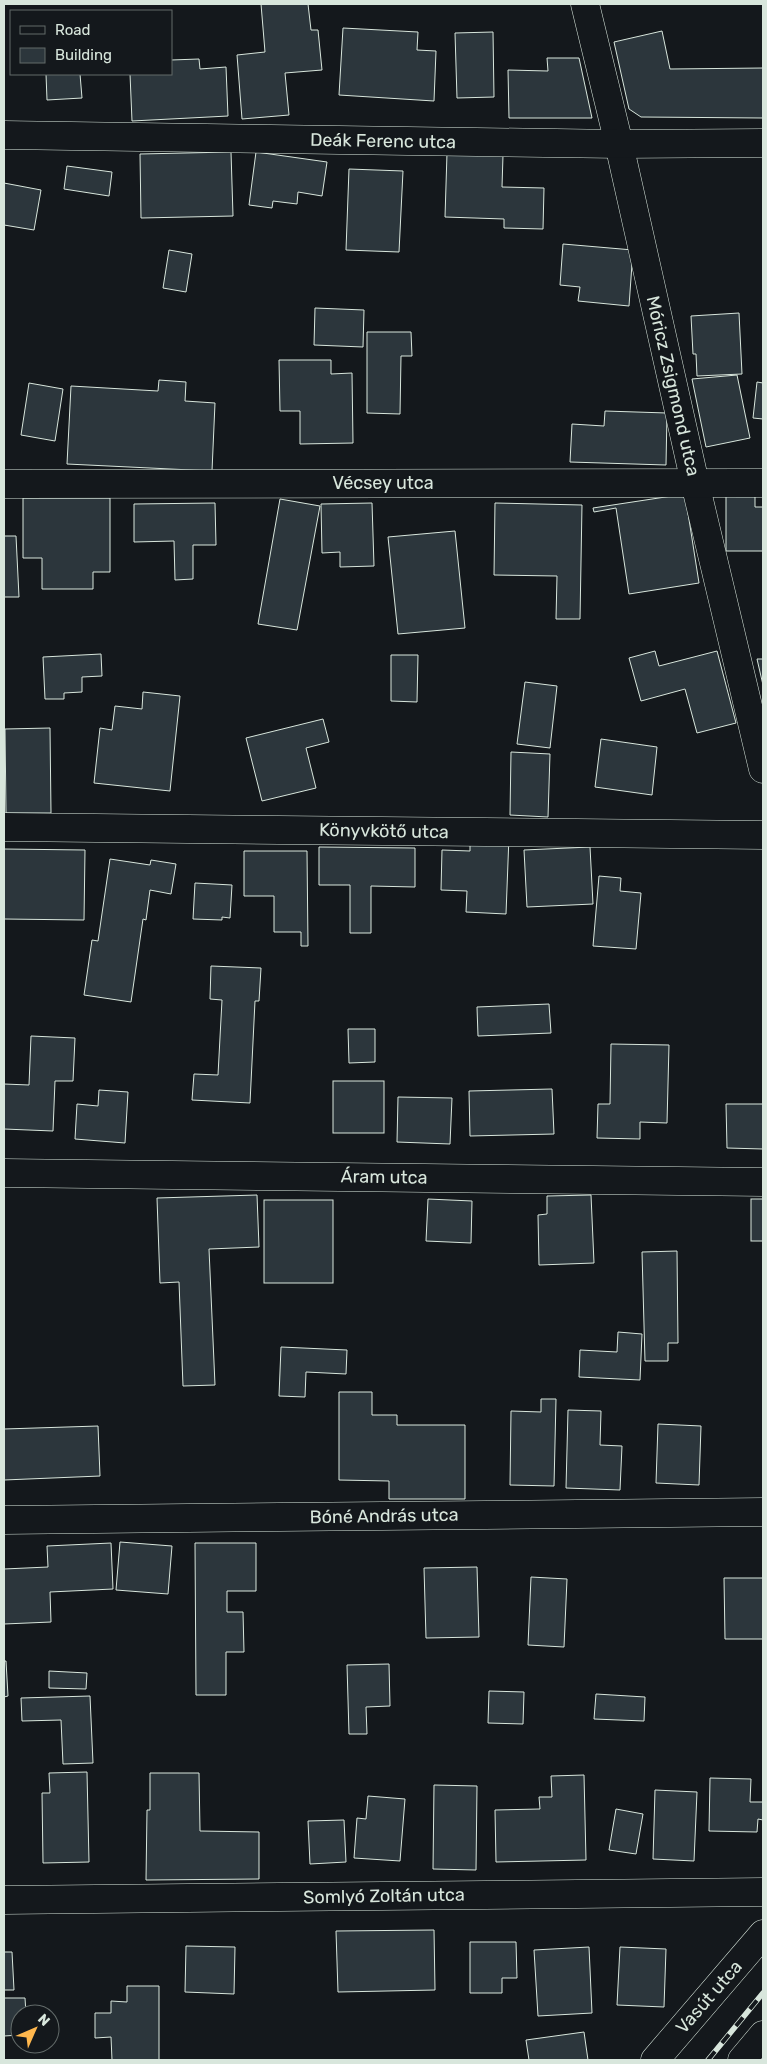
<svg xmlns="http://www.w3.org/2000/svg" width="767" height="2064" font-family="Rubik,sans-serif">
<rect width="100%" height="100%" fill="#14181c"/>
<g fill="#2c363c" stroke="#d8e6dc">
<path d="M261,4H308L311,30H318L322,70L285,73L289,115L242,119L237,55L265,52Z"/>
<path d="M343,28L418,32L417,50L436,51L434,101L339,95Z"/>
<path d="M662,31L670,69L763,68V118L641,117L629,109L614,42Z"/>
<path d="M493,32L494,97L457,98L455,33Z"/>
<path d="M547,58H579L592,118H509L508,70L548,71Z"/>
<path d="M199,59L200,69L226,67L228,116L132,121L130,74H171V60Z"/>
<path d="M46,74H80L82,98L47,100Z"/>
<path d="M231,152L233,216L141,218L140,154Z"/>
<path d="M256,152L327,162L322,196L298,192L297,204L273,201L272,208L249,205Z"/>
<path d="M447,153L503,155L502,187L544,188L543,229L504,228V219L445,217Z"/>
<path d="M67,166L112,172L109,196L64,189Z"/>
<path d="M349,169L403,171L399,252L346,250Z"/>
<path d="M4,183L41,190L34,230L4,225Z"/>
<path d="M563,244L633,250L629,306L578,301L580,287L560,285Z"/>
<path d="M169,250L192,254L186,292L163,288Z"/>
<path d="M315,308L364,310L363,347L314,345Z"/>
<path d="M739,313L742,374L697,376L696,354H693L691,316Z"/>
<path d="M367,332H411L412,356H401L400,414L367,413Z"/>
<path d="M279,360H331V374L352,373L353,443L300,444V411H280Z"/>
<path d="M737,375L750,438L706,447L692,379Z"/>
<path d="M159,380L186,382L185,401L215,403L212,471L67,464L71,386L158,391Z"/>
<path d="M757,382L763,383V419L753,418Z"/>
<path d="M29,383L63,389L55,441L21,435Z"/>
<path d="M605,411L667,413L666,465L570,462L572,424L604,426Z"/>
<path d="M685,494L699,583L629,594L616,508L594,512L593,508Z"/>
<path d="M726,494H755V507H763V551H726Z"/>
<path d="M23,498H110V572H93V589H42V558H23Z"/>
<path d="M280,499L320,506L297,630L258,624Z"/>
<path d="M215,503L216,545H193V579L175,580L174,541L134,542V504Z"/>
<path d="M372,503L374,566L340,567V552L322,553L321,504Z"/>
<path d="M495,503L582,505L580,619H556L557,576L494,575Z"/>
<path d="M455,531L465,628L398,634L388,537Z"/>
<path d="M4,536H16L19,597H4Z"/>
<path d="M655,651L659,666L717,651L736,723L697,733L685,689L641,701L629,658Z"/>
<path d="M101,654L102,676L82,677V692L64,693V699H45L43,657Z"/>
<path d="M391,655H418L417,702L391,701Z"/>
<path d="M757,659H763V685Z"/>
<path d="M525,682L557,686L550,748L517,744Z"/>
<path d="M143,692L180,696L170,791L94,783L100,728L112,730L115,706L142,709Z"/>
<path d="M323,719L329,742L306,748L316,788L262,801L246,738Z"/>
<path d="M50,728L51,813H6L5,729Z"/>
<path d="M601,739L657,747L652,795L595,787Z"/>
<path d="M511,752L550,754L548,817L510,815Z"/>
<path d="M470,835L509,836L506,914L466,912L467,891L441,890L442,850L470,851Z"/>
<path d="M319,847L415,848V887L371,886V933H350V885H319Z"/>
<path d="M590,847L593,904L527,907L524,850Z"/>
<path d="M4,849L85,850L84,920L4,919Z"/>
<path d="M244,851H307L308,946H301V932H274V896H244Z"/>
<path d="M110,859L150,865L151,860L176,864L171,894L150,890L146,920L143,919L131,1002L84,995L92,940L98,941Z"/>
<path d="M599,876L621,878L620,891L641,893L636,949L593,946Z"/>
<path d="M195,883L232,885L230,918L222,917V920L193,919Z"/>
<path d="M211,966L261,968L259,1001H255L250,1103L192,1100L194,1074L218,1075L222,1000L210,999Z"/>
<path d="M549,1004L551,1033L478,1036L477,1007Z"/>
<path d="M348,1029H375V1062L349,1063Z"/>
<path d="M31,1036L75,1038L73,1081H55L53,1131L4,1129V1084L29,1085Z"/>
<path d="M611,1044L669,1045L667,1123L640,1122V1139L597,1138L598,1104H610Z"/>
<rect x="333" y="1081" width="51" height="52"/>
<path d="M552,1089L554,1134L470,1136L469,1091Z"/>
<path d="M99,1090L128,1092L125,1143L75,1139L77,1104L98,1106Z"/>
<path d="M398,1097L452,1098L450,1144L397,1142Z"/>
<path d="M726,1104H763V1149L727,1148Z"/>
<path d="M257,1195L259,1247L209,1249L215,1385L183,1386L179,1282L160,1283L157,1198Z"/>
<path d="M591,1195L594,1263L539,1265L538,1215L547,1214V1196Z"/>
<path d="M428,1199L472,1201L471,1243L426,1241Z"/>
<rect x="751" y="1199" width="12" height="42"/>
<rect x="264" y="1200" width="69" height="83"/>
<path d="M677,1251L678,1343H668V1361H645L642,1252Z"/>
<path d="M618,1332L642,1334L640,1380L579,1377L580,1350L617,1352Z"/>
<path d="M281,1347L347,1350L346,1374L306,1372L305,1397L279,1396Z"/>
<path d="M339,1392H372V1415H397V1425H465V1499H389V1481L339,1480Z"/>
<path d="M541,1399H556L554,1486L510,1485L511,1411L541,1412Z"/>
<path d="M568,1410L601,1411L600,1445L622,1446L620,1490L566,1488Z"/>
<path d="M658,1424L701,1426L699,1485L656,1483Z"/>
<path d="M98,1426L100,1476L4,1480V1429Z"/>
<path d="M120,1542L172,1546L168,1594L116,1590Z"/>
<path d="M111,1543L113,1589L50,1592L51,1622L4,1624V1569L48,1567L47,1546Z"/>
<path d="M195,1543H256V1591H227V1612H243L244,1652H226V1695H196Z"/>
<path d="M477,1567L479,1637L426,1638L424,1568Z"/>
<path d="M531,1577L567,1579L564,1647L528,1645Z"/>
<path d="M724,1578H763V1639H725Z"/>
<path d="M4,1661H6L8,1696L4,1697Z"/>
<path d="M389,1664L390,1706L366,1707L367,1734H349L347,1665Z"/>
<path d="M49,1671L87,1673L86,1689L49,1688Z"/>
<path d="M489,1691L524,1692L523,1724L488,1723Z"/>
<path d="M596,1694L645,1697L644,1721L594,1719Z"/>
<path d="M90,1696L93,1763L63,1764L61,1720L22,1721L21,1698Z"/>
<path d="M87,1772L89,1862L43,1863L42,1793H50L49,1773Z"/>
<path d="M150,1773H199L200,1831L259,1832V1879L146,1880L147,1810H150Z"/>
<path d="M584,1775L586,1860L496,1862L495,1810L540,1809L539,1797H552L551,1776Z"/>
<path d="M710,1778L751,1779L750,1802H763V1820L758,1819L757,1832L709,1831Z"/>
<path d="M434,1785L477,1786L476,1870L433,1869Z"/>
<path d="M655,1790L697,1792L694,1861L653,1859Z"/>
<path d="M368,1796L405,1799L400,1861L354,1858L357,1818L366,1819Z"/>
<path d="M616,1809L643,1814L636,1854L609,1850Z"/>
<path d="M344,1820L346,1862L310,1864L308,1821Z"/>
<path d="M434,1930L435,1990L338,1992L336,1931Z"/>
<path d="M470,1942H516L517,1978H502V1993H470Z"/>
<path d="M186,1946L235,1947L234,1994L185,1992Z"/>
<path d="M589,1947L592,2013L538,2016L534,1950Z"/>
<path d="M620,1947L666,1949L664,2007L617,2005Z"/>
<path d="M4,1952H12L14,1990H4Z"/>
<path d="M127,1986H159V2060H112L111,2037L95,2038V2013H111V2001L127,2002Z"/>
<path d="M4,1998H25L26,2014H20V2035L4,2036Z"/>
<path d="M584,2032L588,2060H529L526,2040Z"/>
</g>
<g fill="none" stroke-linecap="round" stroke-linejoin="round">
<g stroke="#d8e6dc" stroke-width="29">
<g id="street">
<path d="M585,4L619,144L695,483L763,769"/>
<path d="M4,135L619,144L763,143"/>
<path d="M4,484L763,483"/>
<path d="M4,827L763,835"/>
<path d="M4,1173L763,1182"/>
<path d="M4,1520L763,1512"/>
<path d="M4,1900L763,1892"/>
<path d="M655,2060L763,1934"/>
<path d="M742,2060L763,2035"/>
</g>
</g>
<use href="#street" stroke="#14181c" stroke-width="28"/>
<g stroke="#d8e6dc" stroke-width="5.5">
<path id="rail" d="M708,2060L763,1993"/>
</g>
<use href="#rail" stroke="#14181c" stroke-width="4" stroke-dasharray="11" stroke-linecap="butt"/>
</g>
<g text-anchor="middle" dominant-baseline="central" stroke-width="4" stroke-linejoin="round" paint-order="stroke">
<g font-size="18" fill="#d8e6dc" stroke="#14181c">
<text transform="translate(383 141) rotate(1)">Deák Ferenc utca</text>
<text transform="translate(673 386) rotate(77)">Móricz Zsigmond utca</text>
<text x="383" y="483">Vécsey utca</text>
<text transform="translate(384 831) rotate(1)">Könyvkötő utca</text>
<text transform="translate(384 1177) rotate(1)">Áram utca</text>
<text transform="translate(384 1516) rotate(-1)">Bóné András utca</text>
<text transform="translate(384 1896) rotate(-1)">Somlyó Zoltán utca</text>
<text transform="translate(709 1997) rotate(-49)">Vasút utca</text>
</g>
</g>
<rect width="767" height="2064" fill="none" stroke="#d8e6dc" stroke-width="10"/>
<rect x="10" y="10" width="162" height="65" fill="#14181c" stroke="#626a69"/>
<rect x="20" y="26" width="25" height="8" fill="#14181c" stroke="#626a69"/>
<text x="55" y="35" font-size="15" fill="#d8e6dc">Road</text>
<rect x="20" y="48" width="25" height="15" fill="#2c363c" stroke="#626a69"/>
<text x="55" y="60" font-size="15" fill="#d8e6dc">Building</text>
<g transform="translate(35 2029) rotate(45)"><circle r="24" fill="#14181c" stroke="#626a69"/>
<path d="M0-4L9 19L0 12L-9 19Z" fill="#ffb74d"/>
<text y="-8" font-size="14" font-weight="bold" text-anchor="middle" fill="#d8e6dc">N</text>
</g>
</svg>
